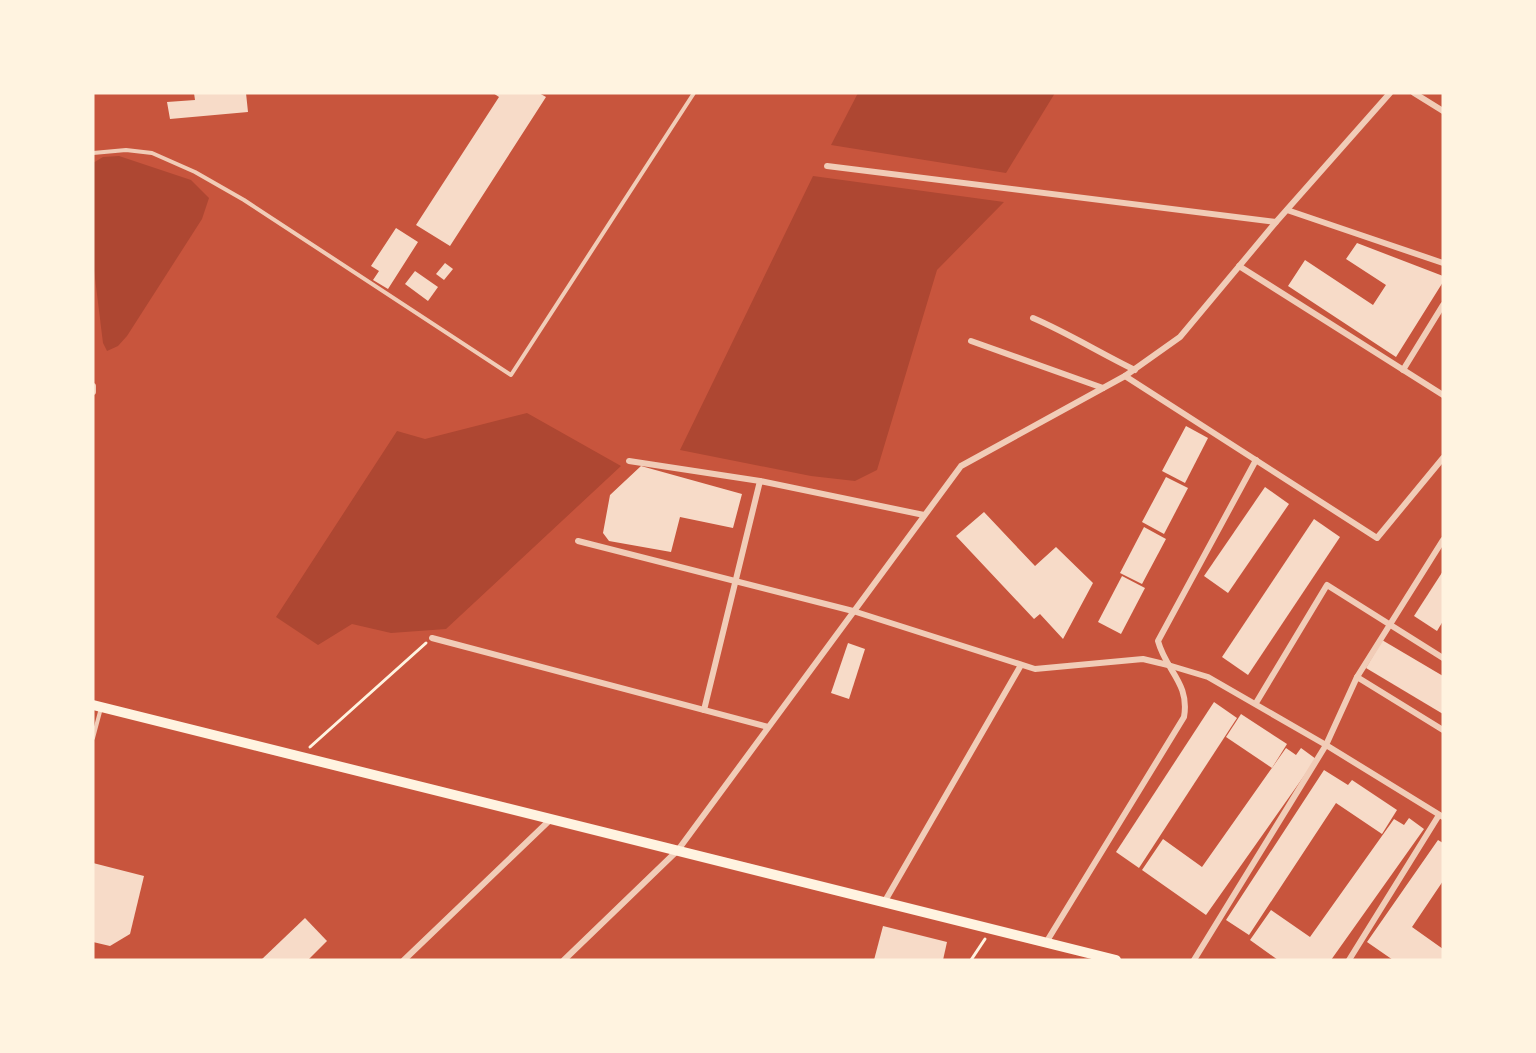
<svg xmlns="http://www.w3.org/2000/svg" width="1536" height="1053" font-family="Cabin,sans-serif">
<rect width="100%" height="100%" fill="#c8553d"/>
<g fill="#ae4732">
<path d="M858,93H1055L1006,173L831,145Z"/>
<path d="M119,156L191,180L209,198L202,219L127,336L118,346L107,351L103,343L93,262V163L103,157Z"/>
<path d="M813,176L1004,202L937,270L877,470L855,481L811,476L680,450Z"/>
<path d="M527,413L621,466L446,629L391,633L352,624L318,645L276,617L397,431L425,439Z"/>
</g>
<g fill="#f7dbc8">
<path d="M194,93H246L248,112L170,119L167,102L195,100Z"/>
<path d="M493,93H539L546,97L450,246L416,225L499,97Z"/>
<path d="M396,228L418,242L388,289L373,280L379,271L371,266Z"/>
<path d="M1357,243L1443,276V282L1396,357L1288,286L1305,260L1373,305L1386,285L1346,259Z"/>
<path d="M445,263L453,269L444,280L436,274Z"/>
<path d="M415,271L438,287L428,301L405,284Z"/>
<path d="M1186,426L1208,438L1185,483L1162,471Z"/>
<path d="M641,466L742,494L733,528L680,517L671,552L609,541L603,533L610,495Z"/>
<path d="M1166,477L1188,488L1164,534L1142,522Z"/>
<path d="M1265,487L1289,504L1228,593L1204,576Z"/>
<path d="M984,512L1035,566L1056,547L1093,583L1063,639L1040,614L1034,619L956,536Z"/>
<path d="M1314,519L1340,537L1248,675L1222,657Z"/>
<path d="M1144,527L1166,539L1142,584L1120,573Z"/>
<path d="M1443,571V621L1437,631L1414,616Z"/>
<path d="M1122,576L1145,588L1121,634L1098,622Z"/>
<path d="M1382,640L1443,676V714L1366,668Z"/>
<path d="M848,643L865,649L849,699L831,693Z"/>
<path d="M1214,702L1237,718L1139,868L1116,852Z"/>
<path d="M1241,714L1287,744L1272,768L1226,737Z"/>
<path d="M1286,748L1296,755L1301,748L1316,759L1206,915L1142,870L1163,839L1202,867Z"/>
<path d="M1324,770L1348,785L1352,780L1397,810L1382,834L1336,803L1249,935L1226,920Z"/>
<path d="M1409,818L1424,829L1331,960H1278L1250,940L1271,910L1310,937L1394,819L1404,825Z"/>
<path d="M1438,840L1443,843V881L1412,927L1443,949V960H1393L1367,942Z"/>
<path d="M93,863L144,876L130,934L110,946L93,942Z"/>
<path d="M305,918L327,941L308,960H261Z"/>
<path d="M883,926L947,942L943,960H874Z"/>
</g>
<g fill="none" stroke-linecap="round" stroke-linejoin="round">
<g stroke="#fff3e0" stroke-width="3">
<path d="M310,747L426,643"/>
<path d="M971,960L985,939"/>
</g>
<g stroke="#f1ccb7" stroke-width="4">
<path d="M93,153L126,150L152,153L195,172L244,200L511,375L694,93"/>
<path d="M93,738L101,708"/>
</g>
<g stroke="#f1ccb7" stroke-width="6">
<path d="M1414,93L1443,111"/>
<path d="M827,166L1276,222"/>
<path d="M1287,210L1443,263"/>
<path d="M1239,266L1443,395"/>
<path d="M1033,318C1068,333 1100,353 1135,370"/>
<path d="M971,341L1103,388"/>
<path d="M1403,370L1443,305"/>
<path d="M1125,376L1377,538L1443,458"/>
<path d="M93,386V392"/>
<path d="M629,461L760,481L924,515"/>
<path d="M578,541L853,611L1035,669L1143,659L1168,665L1208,677L1326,745L1194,960"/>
<path d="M432,638L768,727"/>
<path d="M1357,677L1443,540"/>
<path d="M1256,703L1327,585L1443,658"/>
<path d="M704,710L760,481"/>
<path d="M1443,730L1357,677L1326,745L1443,817"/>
<path d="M885,901L1021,665"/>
<path d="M1047,941L1184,717C1190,683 1166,671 1158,641L1256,460"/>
<path d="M404,960L551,819"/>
<path d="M564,960L678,850L961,466L1125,376L1180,337L1276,222L1390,93"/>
<path d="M1349,960L1439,815"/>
</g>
<path stroke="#fff3e0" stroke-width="10" d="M93,705L1116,960"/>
</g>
<rect width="1536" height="1053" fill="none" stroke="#fff3e0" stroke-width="189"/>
</svg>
